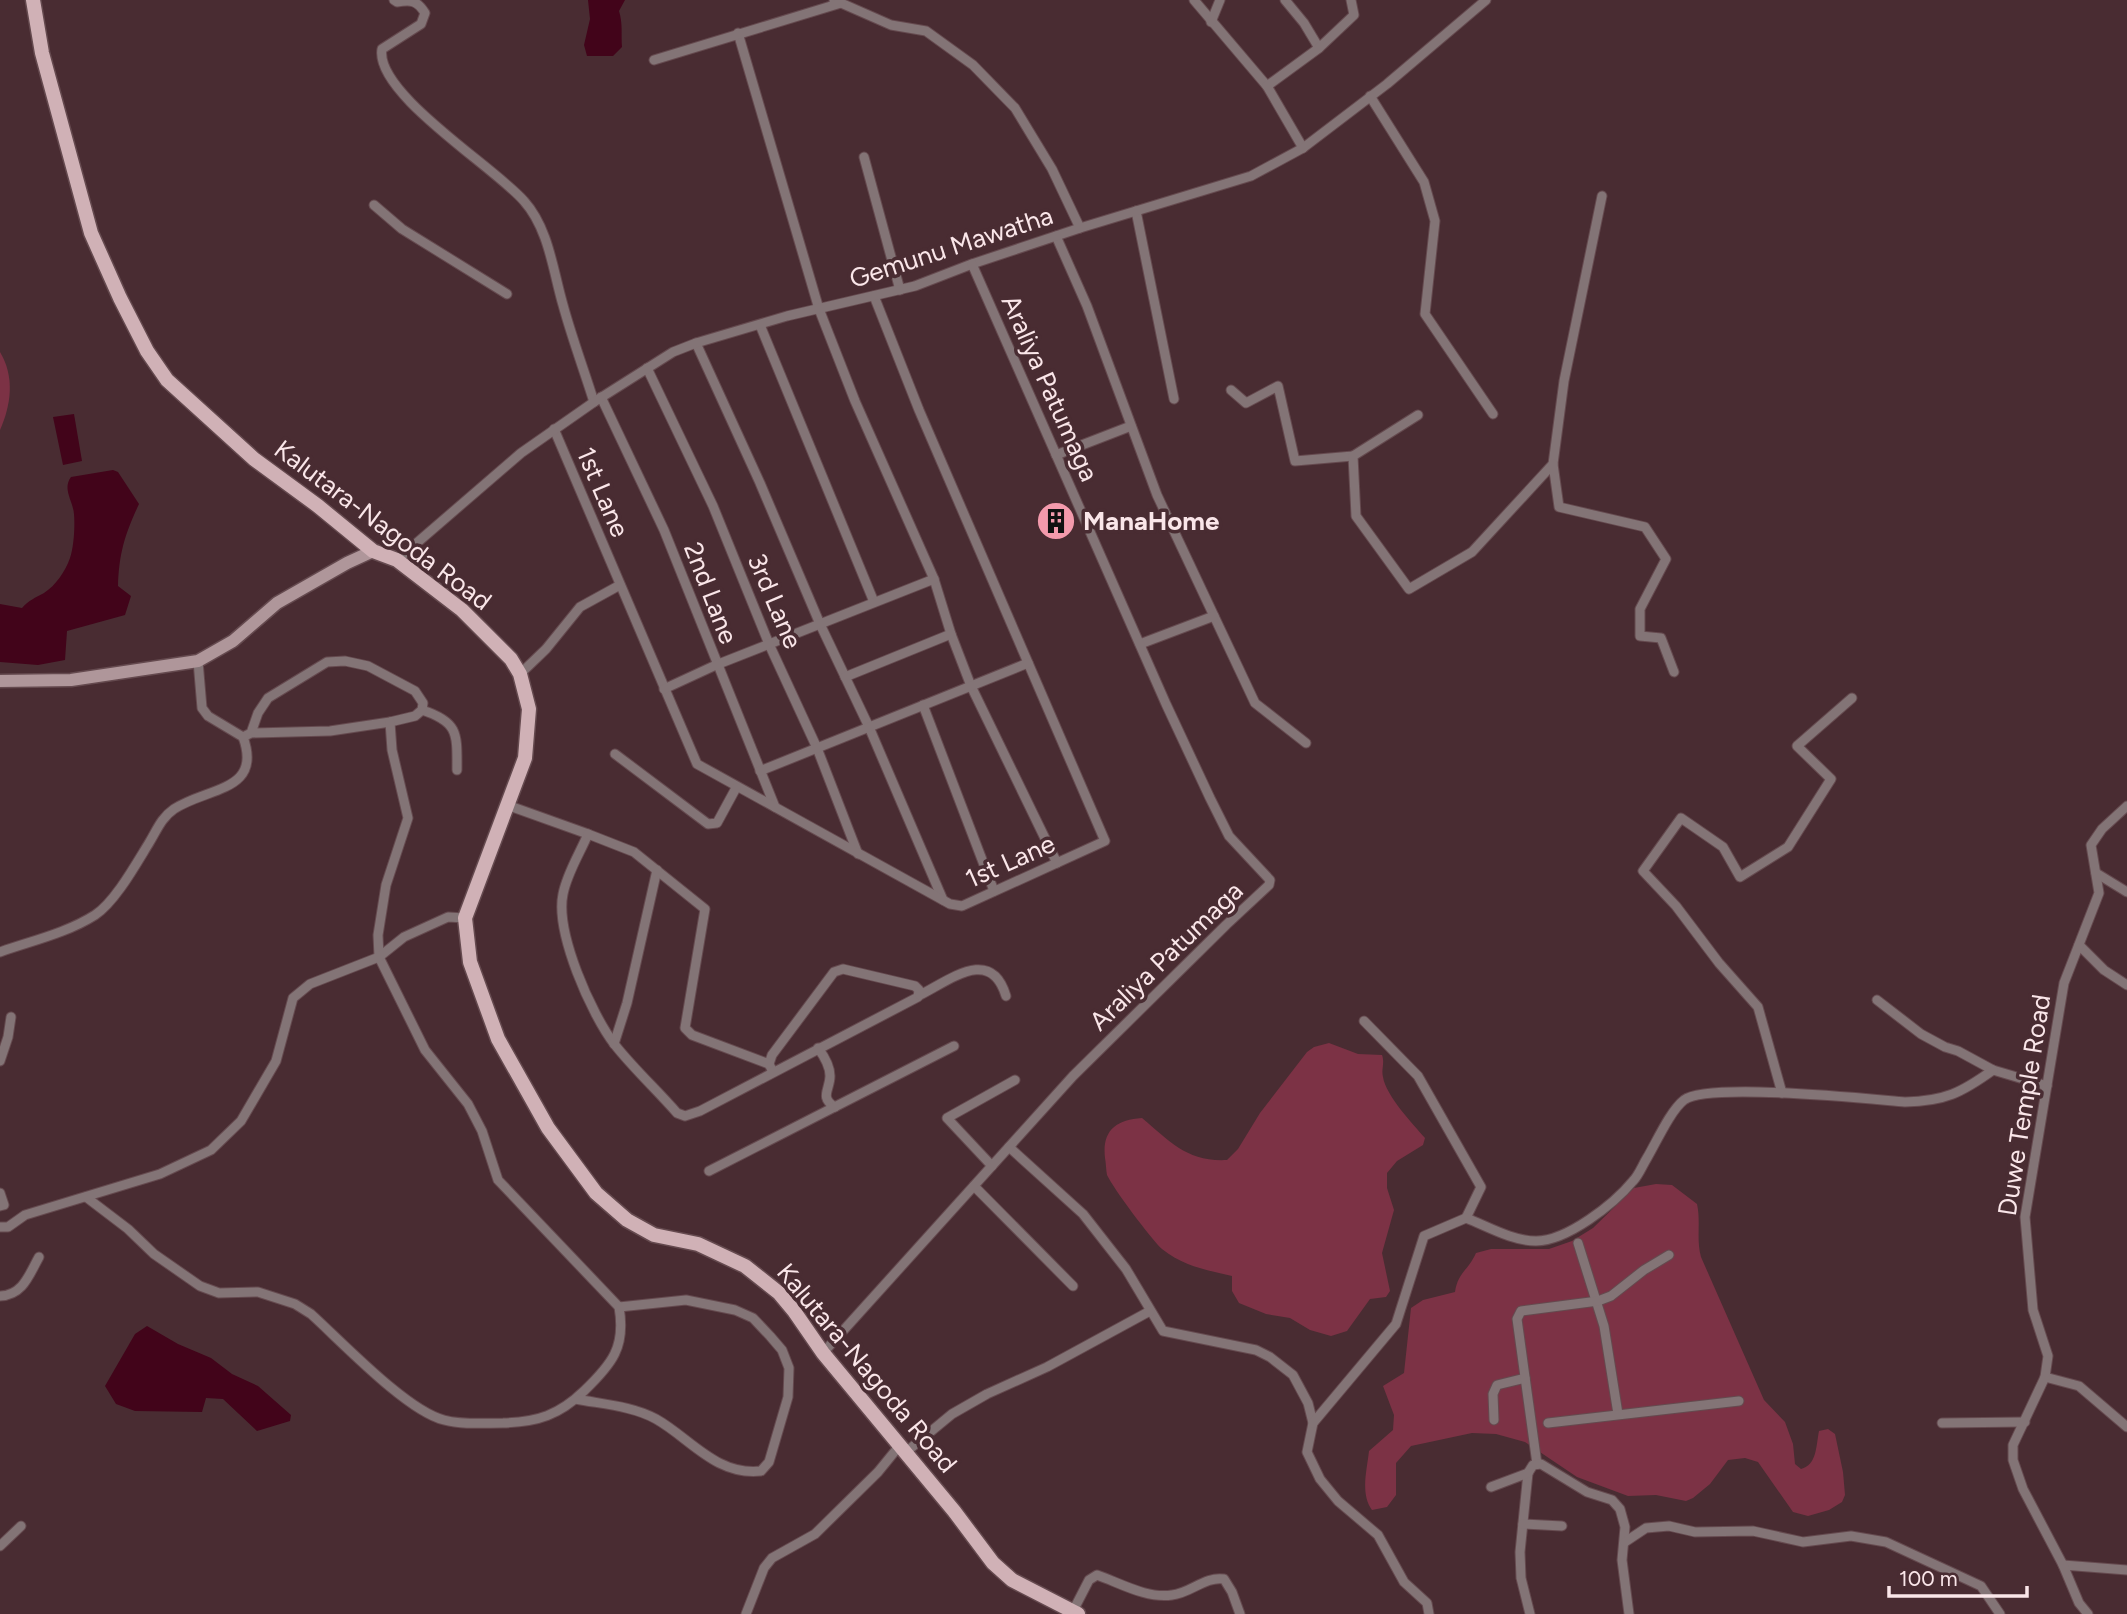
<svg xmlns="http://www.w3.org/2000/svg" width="2127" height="1614" font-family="Figtree,sans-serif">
<rect width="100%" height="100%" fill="#492c32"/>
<g fill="#7c3245">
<path d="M0,352C15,377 11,405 0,430Z"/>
<path d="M1329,1043L1358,1054L1382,1055C1385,1063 1381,1069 1383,1077C1386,1096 1413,1124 1425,1138L1423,1145L1397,1161L1387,1173V1188L1394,1210L1382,1253L1390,1291L1386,1297L1370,1299L1347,1331L1331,1336L1310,1330L1290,1318L1266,1314L1239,1303L1232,1291V1276C1206,1270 1183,1266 1162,1249C1151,1239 1113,1188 1107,1175C1106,1170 1106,1163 1105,1158C1102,1131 1115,1120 1142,1118C1171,1142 1187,1162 1227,1160L1238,1149L1260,1113L1307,1052L1314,1047Z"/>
<path d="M1656,1184L1672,1185L1697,1204C1701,1222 1696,1239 1701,1257L1764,1400L1785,1422L1793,1444L1795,1464L1801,1469C1817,1465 1816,1446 1819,1431L1828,1429L1835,1434L1843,1472L1845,1495L1842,1502L1829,1510L1808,1516L1793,1512L1758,1462L1745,1458L1728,1460L1710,1484L1693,1498L1686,1501L1656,1495L1628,1496L1577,1477L1525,1442L1496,1434L1472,1433L1411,1446L1396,1463V1495L1387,1507L1372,1510C1360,1494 1367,1470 1369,1451L1393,1430L1394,1415L1383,1386L1404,1373L1411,1308L1423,1300L1455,1292C1458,1272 1468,1271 1476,1253L1491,1249H1549L1572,1241L1593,1228L1634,1188Z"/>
</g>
<g fill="#42041a">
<path d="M588,0H625L619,11C623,24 621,34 622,47L613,56H587L584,45L590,19Z"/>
<path d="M74,414L82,461L63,465L53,417Z"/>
<path d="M113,470L118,472L139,504C125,534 119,553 118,586L131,596L125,615L67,631L65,660L38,665L0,662V604L22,608C29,600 35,598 44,593C56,585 65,572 70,558C74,546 75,526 74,514C73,501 62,489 71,477Z"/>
<path d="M147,1326L178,1344L211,1358L232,1374L258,1386L291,1415L290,1421L257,1431L223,1399L206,1398L202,1412L135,1411L116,1404L105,1386L135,1334Z"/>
</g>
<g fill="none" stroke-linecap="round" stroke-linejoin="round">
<g stroke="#654a4f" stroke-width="11">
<g id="street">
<path d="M394,0L397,2C411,0 417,0 425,13L421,24L382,49C374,93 496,168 524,201C549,229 553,271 563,305C572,338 584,370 594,402"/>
<path d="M834,0L891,25L926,31L973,65L1015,108L1052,169L1080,228"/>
<path d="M1194,0L1267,86"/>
<path d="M1285,0L1304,23L1319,48"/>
<path d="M1211,22L1220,0"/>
<path d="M738,33L819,309L855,401L934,579L951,634L971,686L1057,863"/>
<path d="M654,60L841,3"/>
<path d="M1370,96L1424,182L1435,221L1425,314L1493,414"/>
<path d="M1303,148L1267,86L1319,48L1354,15L1351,0"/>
<path d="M864,157L900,290"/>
<path d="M374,205L402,229L507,294"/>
<path d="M1136,211L1174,399"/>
<path d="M1056,236L1087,306L1157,495L1255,703L1306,743"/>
<path d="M760,325L874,602"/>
<path d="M696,343L760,483L820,624L869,727L943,900"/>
<path d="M647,368L713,506L769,644L817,748L858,854"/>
<path d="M1231,390L1246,403L1278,386L1295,461L1353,456"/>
<path d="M601,397L664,530L775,807"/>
<path d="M1418,415L1353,456L1356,516L1409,589L1472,552L1553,464L1564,381L1602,196"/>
<path d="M554,429L697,764L950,904L962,906L1105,841L919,410L874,296"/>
<path d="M1056,455L1131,426"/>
<path d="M1553,464L1559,507L1645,527L1666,559L1640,609V636L1661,638L1674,672"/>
<path d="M397,560L521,453L594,402L673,352L696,343L787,316L915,286L972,264L1080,228L1251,176L1303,148L1387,84L1486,0"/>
<path d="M1140,644L1214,616"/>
<path d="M520,674L546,649L580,607L620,585"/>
<path d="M845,677L951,634"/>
<path d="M664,689L716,665L934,579"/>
<path d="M923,705L994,891"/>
<path d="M422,710C459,722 457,734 457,770"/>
<path d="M243,737L251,733L258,713L268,698L327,662L345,661L368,666L415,691L423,703L422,710L415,716L390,722L330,731L251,733"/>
<path d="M615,754L708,824L717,823L736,788"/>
<path d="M760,771L1028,663"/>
<path d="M507,805L588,834C580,853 567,873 563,894C555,932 591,1014 615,1045C634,1069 657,1090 677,1113L685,1116L700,1111L918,997L919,990L915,986L843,969L834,972L772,1055L769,1064L773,1072"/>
<path d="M588,834L634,852L705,909L685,1028L692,1035L769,1064"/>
<path d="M2096,873L2127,892"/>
<path d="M2079,945L2104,970L2127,985"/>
<path d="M0,952C31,941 67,933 95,915C115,902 136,864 149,843C157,830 161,818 174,809C207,787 263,792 243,737L208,716L202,708L198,661"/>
<path d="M920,995C950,980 991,946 1006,996"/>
<path d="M1877,1000L1921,1034L1945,1047L1958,1051L1993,1070L2047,1086"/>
<path d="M1364,1021L1418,1076L1481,1187L1466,1218"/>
<path d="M614,1044L627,1003L657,870"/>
<path d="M818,1048C824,1056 830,1066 830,1076C830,1090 819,1097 835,1107"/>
<path d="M0,1061L8,1037L11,1017"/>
<path d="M1782,1093L1758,1007L1719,963L1676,906L1643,871L1681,818L1723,847L1740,877L1788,847L1831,779L1797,746L1852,698"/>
<path d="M1009,1147L1083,1214L1126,1269L1163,1331L1256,1350L1270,1357L1293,1375L1308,1403L1313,1423L1307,1452L1320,1479L1338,1501L1378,1535L1404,1582L1427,1603L1429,1614"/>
<path d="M992,1166L947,1118L1015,1080"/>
<path d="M709,1171L954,1046"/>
<path d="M974,1186L1073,1286"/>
<path d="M0,1193L4,1205L0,1206"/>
<path d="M86,1197L128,1229L154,1254L200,1286L219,1293L258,1292L295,1304L311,1314C342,1342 407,1411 444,1420C463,1425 484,1423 503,1423C538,1422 559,1415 584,1391C612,1364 626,1347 619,1307L498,1180L482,1131L468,1104L425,1050L379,957L378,935L386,885L408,818L392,750L390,722"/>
<path d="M0,1227H8L25,1215L160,1174L211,1150L241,1121L276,1061L293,998L310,984L379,957L404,937L448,917L465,918"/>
<path d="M1578,1243L1604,1326L1618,1414"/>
<path d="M0,1296C23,1295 29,1275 39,1257"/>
<path d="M823,1353L1073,1076L1226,925L1269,885L1270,880L1229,836L1210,798L1166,704L972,264"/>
<path d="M2045,1377L2079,1386L2127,1427"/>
<path d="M576,1399C601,1404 633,1406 656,1419C690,1438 716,1476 761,1471L769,1462L788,1397L789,1368L782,1350L770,1336L753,1318L735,1310L686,1300L619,1307"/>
<path d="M1494,1420L1493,1394L1497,1385L1525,1378"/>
<path d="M1313,1423L1396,1324L1424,1236L1466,1218C1487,1226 1512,1241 1536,1241C1567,1241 1614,1204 1633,1181C1639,1175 1642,1166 1647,1158C1656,1143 1670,1111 1684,1100C1708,1082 1868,1099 1905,1102C1945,1101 1961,1093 1993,1070"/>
<path d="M1548,1423L1739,1401"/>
<path d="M1942,1423L2025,1422"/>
<path d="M906,1452L952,1414L987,1394L1047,1367L1150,1311"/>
<path d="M1537,1464L1517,1319L1521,1311L1598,1301L1611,1296L1644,1270L1669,1255"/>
<path d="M1528,1473L1520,1552L1521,1578L1530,1614"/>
<path d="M1491,1487L1528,1473L1533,1465L1541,1464L1587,1492L1612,1500L1620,1509L1625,1527L1622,1560L1629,1614"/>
<path d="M1523,1524L1562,1526"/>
<path d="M1625,1542L1646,1528L1669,1526L1695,1532L1753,1531L1803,1542L1851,1536L1886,1542L1981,1586L2000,1614"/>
<path d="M0,1546L21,1526"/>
<path d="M2063,1565L2127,1570"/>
<path d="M1073,1611L1089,1580L1097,1575C1120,1583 1147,1599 1172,1595C1191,1593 1205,1576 1224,1579L1232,1592L1240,1614"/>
<path d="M746,1614L764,1568L772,1558L815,1534L878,1472L900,1445"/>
<path d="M2088,1614L2079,1603L2063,1565L2023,1489L2013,1460V1445L2045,1377L2048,1356L2033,1310L2025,1217L2064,983L2099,893L2091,845L2102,829L2127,806"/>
</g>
</g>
<g stroke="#654a4f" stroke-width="15">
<path id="secondary" d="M0,681L71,680L198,661L233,641L277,603L347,563L373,551"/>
</g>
<g stroke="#654a4f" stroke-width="17">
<path id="primary" d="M33,0L42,53L91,233L120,298L147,351L167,380L254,459L318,506L373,551L397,560L462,610L511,659L520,674L529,709L525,758L465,918L470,962L498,1039L548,1128L596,1193L627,1220L654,1235L698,1244L745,1266L779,1293L794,1311L823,1353L954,1511L993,1563L1012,1580L1078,1614"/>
</g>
<use href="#street" stroke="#837476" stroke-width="9"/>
<use href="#secondary" stroke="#af969a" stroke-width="12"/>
<use href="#primary" stroke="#d0b1b6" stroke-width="14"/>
</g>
<defs>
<g id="building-disc" transform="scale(2.0125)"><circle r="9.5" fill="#f39aac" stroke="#492c32"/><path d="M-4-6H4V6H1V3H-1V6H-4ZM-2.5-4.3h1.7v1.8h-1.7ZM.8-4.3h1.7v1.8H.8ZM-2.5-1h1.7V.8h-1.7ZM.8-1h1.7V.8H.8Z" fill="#111"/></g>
</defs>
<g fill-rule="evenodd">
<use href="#building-disc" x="1056" y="521"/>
</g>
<g text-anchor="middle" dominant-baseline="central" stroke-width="7" stroke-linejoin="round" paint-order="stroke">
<g font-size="26" fill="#fae6e9" stroke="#492c32">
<text transform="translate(951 247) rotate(-18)">Gemunu Mawatha</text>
<text transform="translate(1050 388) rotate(66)">Araliya Patumaga</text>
<text transform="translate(603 492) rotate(67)">1st Lane</text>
<text transform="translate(383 525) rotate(37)">Kalutara-Nagoda Road</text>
<text transform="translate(711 593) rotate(69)">2nd Lane</text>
<text transform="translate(775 601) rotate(67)">3rd Lane</text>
<text transform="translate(1010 861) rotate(-24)">1st Lane</text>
<text transform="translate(1166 956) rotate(-44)">Araliya Patumaga</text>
<text transform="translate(2024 1105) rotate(-81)">Duwe Temple Road</text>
<text transform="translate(867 1368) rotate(50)">Kalutara-Nagoda Road</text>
</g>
<g font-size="26" font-weight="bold" fill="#fae6e9" stroke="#492c32" text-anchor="start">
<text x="1083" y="521">ManaHome</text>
</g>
</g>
<path d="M1889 1586v10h138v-10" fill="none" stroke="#fae6e9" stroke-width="3.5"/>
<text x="1899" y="1586" font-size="21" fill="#fae6e9" stroke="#492c32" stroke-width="5" paint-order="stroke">100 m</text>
</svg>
